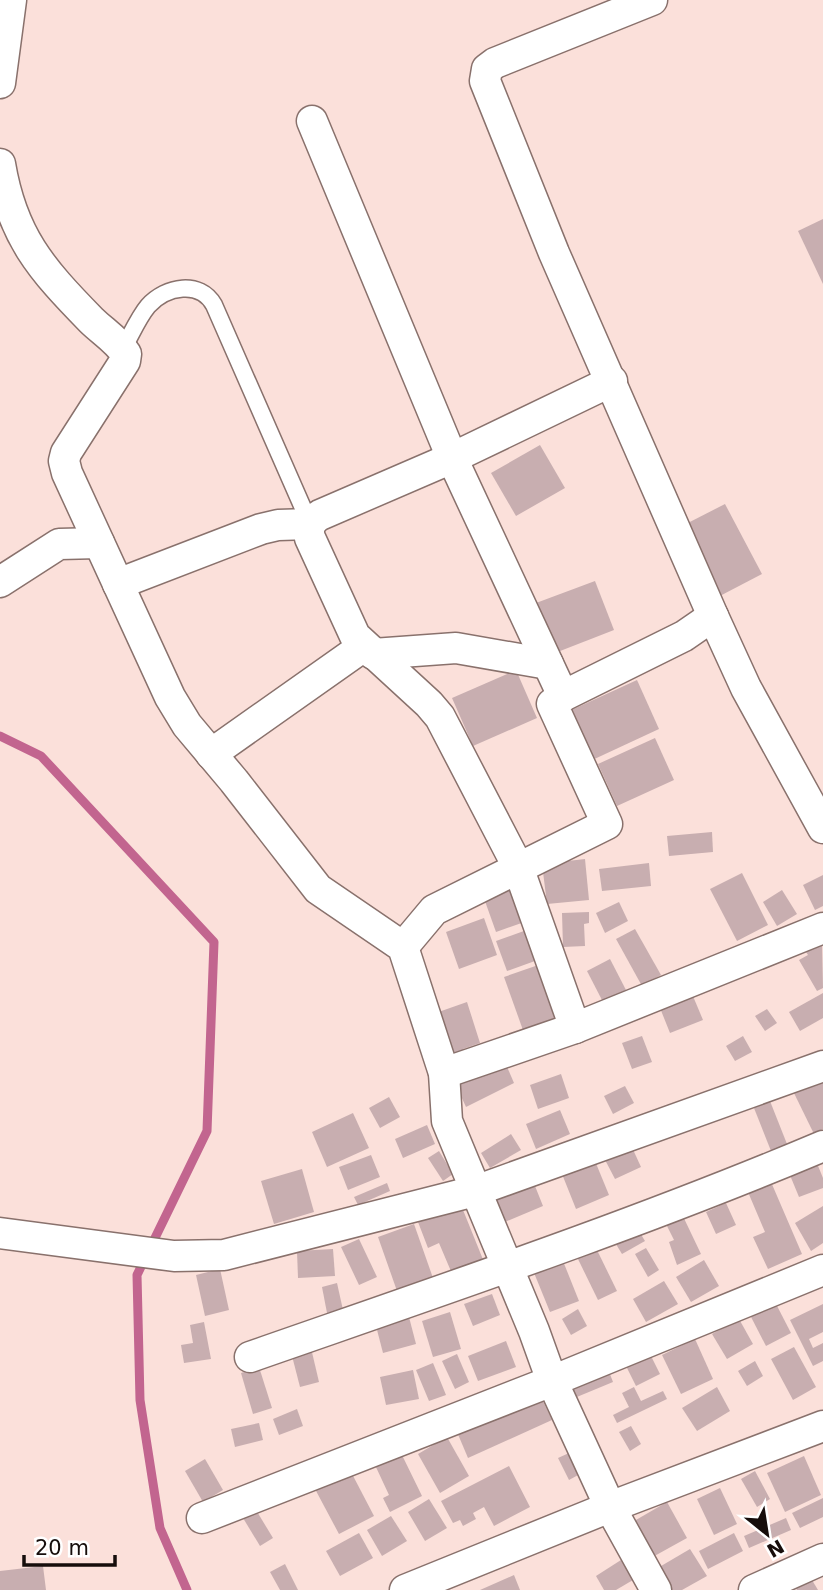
<svg xmlns="http://www.w3.org/2000/svg" width="823" height="1590" font-family="'DejaVu Sans',sans-serif">
<rect width="100%" height="100%" fill="#fbe0da"/>
<g fill="none" stroke-linecap="round" stroke-linejoin="round">
<path stroke="#c2658f" stroke-width="9" d="M0,736L41,756L214,942L207,1131L137,1275L140,1400L160,1528L187,1590"/>
</g>
<g fill="#c8aeb0">
<path d="M823,219V284L798,231Z"/>
<path d="M540,445L565,488L516,516L491,473Z"/>
<path d="M725,504L762,574L716,598L680,527Z"/>
<path d="M595,581L614,630L555,653L536,603Z"/>
<path d="M516,670L537,718L473,746L452,698Z"/>
<path d="M637,680L659,729L588,762L565,713Z"/>
<path d="M655,738L674,780L617,806L598,764Z"/>
<path d="M712,832L713,852L669,856L667,836Z"/>
<path d="M585,859L589,900L547,904L542,864Z"/>
<path d="M649,863L651,886L602,891L599,869Z"/>
<path d="M742,873L768,925L737,941L710,889Z"/>
<path d="M823,875V906L815,910L803,885Z"/>
<path d="M519,877L533,919L496,932L481,890Z"/>
<path d="M782,890L797,914L777,926L763,902Z"/>
<path d="M619,902L628,921L605,933L596,913Z"/>
<path d="M589,912V923L584,924L585,946L563,947L562,913Z"/>
<path d="M484,918L497,955L459,969L446,932Z"/>
<path d="M535,927L546,957L507,971L496,941Z"/>
<path d="M635,929L661,975L642,986L616,939Z"/>
<path d="M822,942L823,988L817,991L799,960L808,955L806,952Z"/>
<path d="M610,959L626,990L603,1002L587,971Z"/>
<path d="M547,962L566,1018L524,1033L504,977Z"/>
<path d="M690,989L703,1020L670,1033L658,1003Z"/>
<path d="M823,993V1018L800,1031L789,1012Z"/>
<path d="M467,1002L480,1043L463,1049L465,1055L445,1062L430,1015Z"/>
<path d="M767,1009L777,1023L765,1031L755,1016Z"/>
<path d="M642,1036L652,1062L632,1069L622,1043Z"/>
<path d="M743,1036L752,1052L735,1061L726,1046Z"/>
<path d="M502,1055L514,1083L466,1107L451,1074Z"/>
<path d="M561,1074L569,1098L538,1109L530,1085Z"/>
<path d="M823,1074V1129L814,1134L792,1089Z"/>
<path d="M625,1086L634,1103L613,1114L604,1096Z"/>
<path d="M768,1096L787,1144L771,1151L752,1103Z"/>
<path d="M389,1097L400,1117L380,1128L369,1108Z"/>
<path d="M560,1110L570,1134L536,1149L526,1124Z"/>
<path d="M353,1113L369,1148L327,1167L312,1132Z"/>
<path d="M427,1125L435,1144L403,1158L395,1139Z"/>
<path d="M511,1134L521,1150L490,1168L481,1153Z"/>
<path d="M630,1143L641,1167L615,1179L603,1156Z"/>
<path d="M439,1151L453,1174L443,1181L428,1158Z"/>
<path d="M371,1155L380,1177L348,1190L339,1167Z"/>
<path d="M814,1156L823,1178V1188L799,1197L787,1168Z"/>
<path d="M595,1161L609,1195L576,1209L562,1174Z"/>
<path d="M302,1169L314,1212L274,1224L261,1181Z"/>
<path d="M768,1175L802,1254L768,1269L753,1237L765,1232L745,1185Z"/>
<path d="M533,1181L543,1206L500,1224L490,1198Z"/>
<path d="M387,1183L390,1191L358,1205L354,1197Z"/>
<path d="M726,1203L736,1225L716,1234L706,1212Z"/>
<path d="M461,1205L484,1262L453,1276L439,1243L428,1248L418,1222Z"/>
<path d="M823,1206V1243L811,1251L795,1223Z"/>
<path d="M680,1210L701,1254L677,1265L669,1242L674,1240L663,1218Z"/>
<path d="M634,1223L645,1241L622,1254L611,1236Z"/>
<path d="M414,1224L433,1278L397,1291L378,1237Z"/>
<path d="M359,1239L377,1277L359,1285L341,1247Z"/>
<path d="M596,1248L617,1291L598,1300L577,1257Z"/>
<path d="M646,1248L659,1270L648,1277L635,1254Z"/>
<path d="M333,1249L335,1276L298,1278L297,1251Z"/>
<path d="M559,1251L579,1301L550,1312L530,1263Z"/>
<path d="M704,1260L719,1286L691,1302L676,1277Z"/>
<path d="M220,1269L229,1310L205,1316L196,1275Z"/>
<path d="M664,1281L678,1304L646,1322L633,1299Z"/>
<path d="M337,1283L343,1310L327,1313L322,1287Z"/>
<path d="M492,1294L500,1315L473,1326L464,1304Z"/>
<path d="M775,1302L791,1333L766,1346L750,1315Z"/>
<path d="M823,1304V1332L809,1339L813,1348L823,1343V1361L813,1366L790,1320Z"/>
<path d="M578,1309L587,1326L571,1335L562,1319Z"/>
<path d="M450,1312L461,1349L433,1357L422,1321Z"/>
<path d="M409,1317L416,1344L383,1353L376,1326Z"/>
<path d="M739,1319L753,1344L727,1359L712,1334Z"/>
<path d="M204,1322L211,1359L184,1363L181,1345L193,1343L190,1325Z"/>
<path d="M695,1339L713,1379L681,1394L662,1355Z"/>
<path d="M506,1341L516,1367L478,1381L468,1356Z"/>
<path d="M794,1347L816,1387L793,1400L771,1359Z"/>
<path d="M311,1348L319,1382L300,1387L291,1352Z"/>
<path d="M457,1354L469,1382L455,1389L442,1361Z"/>
<path d="M650,1354L660,1374L636,1386L626,1366Z"/>
<path d="M755,1361L763,1376L747,1386L738,1371Z"/>
<path d="M433,1363L446,1395L429,1401L416,1370Z"/>
<path d="M259,1367L272,1408L253,1414L241,1373Z"/>
<path d="M608,1369L613,1382L572,1399L566,1386Z"/>
<path d="M413,1370L419,1399L386,1405L380,1377Z"/>
<path d="M634,1387L641,1401L663,1391L667,1399L617,1423L613,1415L629,1407L622,1393Z"/>
<path d="M717,1387L730,1411L697,1431L682,1408Z"/>
<path d="M540,1395L552,1420L468,1458L457,1432Z"/>
<path d="M297,1409L303,1426L279,1435L273,1419Z"/>
<path d="M259,1423L263,1440L235,1447L231,1429Z"/>
<path d="M631,1426L641,1444L630,1451L619,1432Z"/>
<path d="M447,1437L469,1476L440,1493L418,1454Z"/>
<path d="M401,1453L422,1496L390,1512L383,1498L389,1495L375,1465Z"/>
<path d="M569,1453L580,1474L569,1480L558,1458Z"/>
<path d="M804,1456L821,1495L785,1512L767,1473Z"/>
<path d="M205,1459L223,1490L203,1502L185,1471Z"/>
<path d="M509,1466L530,1507L494,1526L484,1507L473,1513L476,1519L463,1526L460,1520L453,1523L441,1501Z"/>
<path d="M350,1470L374,1516L339,1534L315,1489Z"/>
<path d="M755,1471L770,1499L757,1507L741,1479Z"/>
<path d="M720,1488L737,1524L714,1535L697,1499Z"/>
<path d="M823,1498V1517L800,1528L792,1513Z"/>
<path d="M429,1499L447,1528L425,1541L408,1512Z"/>
<path d="M667,1502L687,1538L649,1559L629,1524Z"/>
<path d="M256,1510L273,1538L260,1546L243,1518Z"/>
<path d="M391,1516L407,1541L382,1556L367,1530Z"/>
<path d="M786,1518L791,1530L749,1548L744,1536Z"/>
<path d="M359,1533L373,1558L340,1576L326,1551Z"/>
<path d="M734,1533L743,1551L708,1569L699,1551Z"/>
<path d="M690,1549L707,1576L682,1590H668L656,1569Z"/>
<path d="M621,1560L633,1580L616,1590H604L596,1576Z"/>
<path d="M285,1564L298,1590H280L270,1572Z"/>
<path d="M43,1566L46,1590H0V1571Z"/>
<path d="M514,1575L520,1590H480Z"/>
<path d="M809,1575L818,1590H797L794,1585Z"/>
</g>
<g fill="none" stroke-linecap="round" stroke-linejoin="round">
<g stroke="#89716c" stroke-width="19">
<path id="service" d="M123,349C131,335 138,318 148,306C166,286 200,280 214,305L310,524"/>
</g>
<g stroke="#89716c" stroke-width="33">
<g id="minor">
<path d="M652,0L495,63L487,69L485,81L554,253L713,616L746,688L823,828"/>
<path d="M0,83L11,0"/>
<path d="M312,121L452,458L563,696"/>
<path d="M0,164C12,236 41,269 91,320C102,331 117,340 126,354L125,361L66,453L64,461L67,473L170,697L187,725L234,781L318,889L403,947L444,1073L447,1121L534,1331L552,1381L610,1507L656,1590"/>
<path d="M0,582L59,544L99,543"/>
<path d="M118,584L261,529L278,525L310,524"/>
<path d="M373,654L456,648L548,664"/>
<path d="M211,754L364,646"/>
<path d="M403,947L434,910L607,824L552,704L563,696L684,636L713,616"/>
<path d="M575,1028L518,867L440,717L429,704L355,636L310,538C307,528 311,520 320,515L452,458L612,381"/>
<path d="M444,1073L575,1028L823,928"/>
<path d="M0,1233L174,1256L224,1255L475,1191L823,1066"/>
<path d="M250,1357C442,1290 636,1225 823,1146"/>
<path d="M202,1518L552,1381L823,1270"/>
<path d="M405,1590L610,1507L823,1426"/>
<path d="M754,1590L823,1559"/>
</g>
</g>
<use href="#service" stroke="#fff" stroke-width="16"/>
<use href="#minor" stroke="#fff" stroke-width="30"/>
</g>
<g transform="translate(767 1534) rotate(150)" stroke="#ffffff" stroke-width="5" paint-order="stroke">
<path d="M0-5L12 26L0 18L-12 26Z" fill="#160d0b"/>
<text y="-10" font-size="19" font-weight="bold" text-anchor="middle" fill="#160d0b">N</text>
</g>
<path d="M24 1555v10h91v-10" fill="none" stroke="#160d0b" stroke-width="3.5"/>
<text x="35" y="1555" font-size="21" fill="#160d0b" stroke="#ffffff" stroke-width="5" paint-order="stroke">20 m</text>
</svg>
